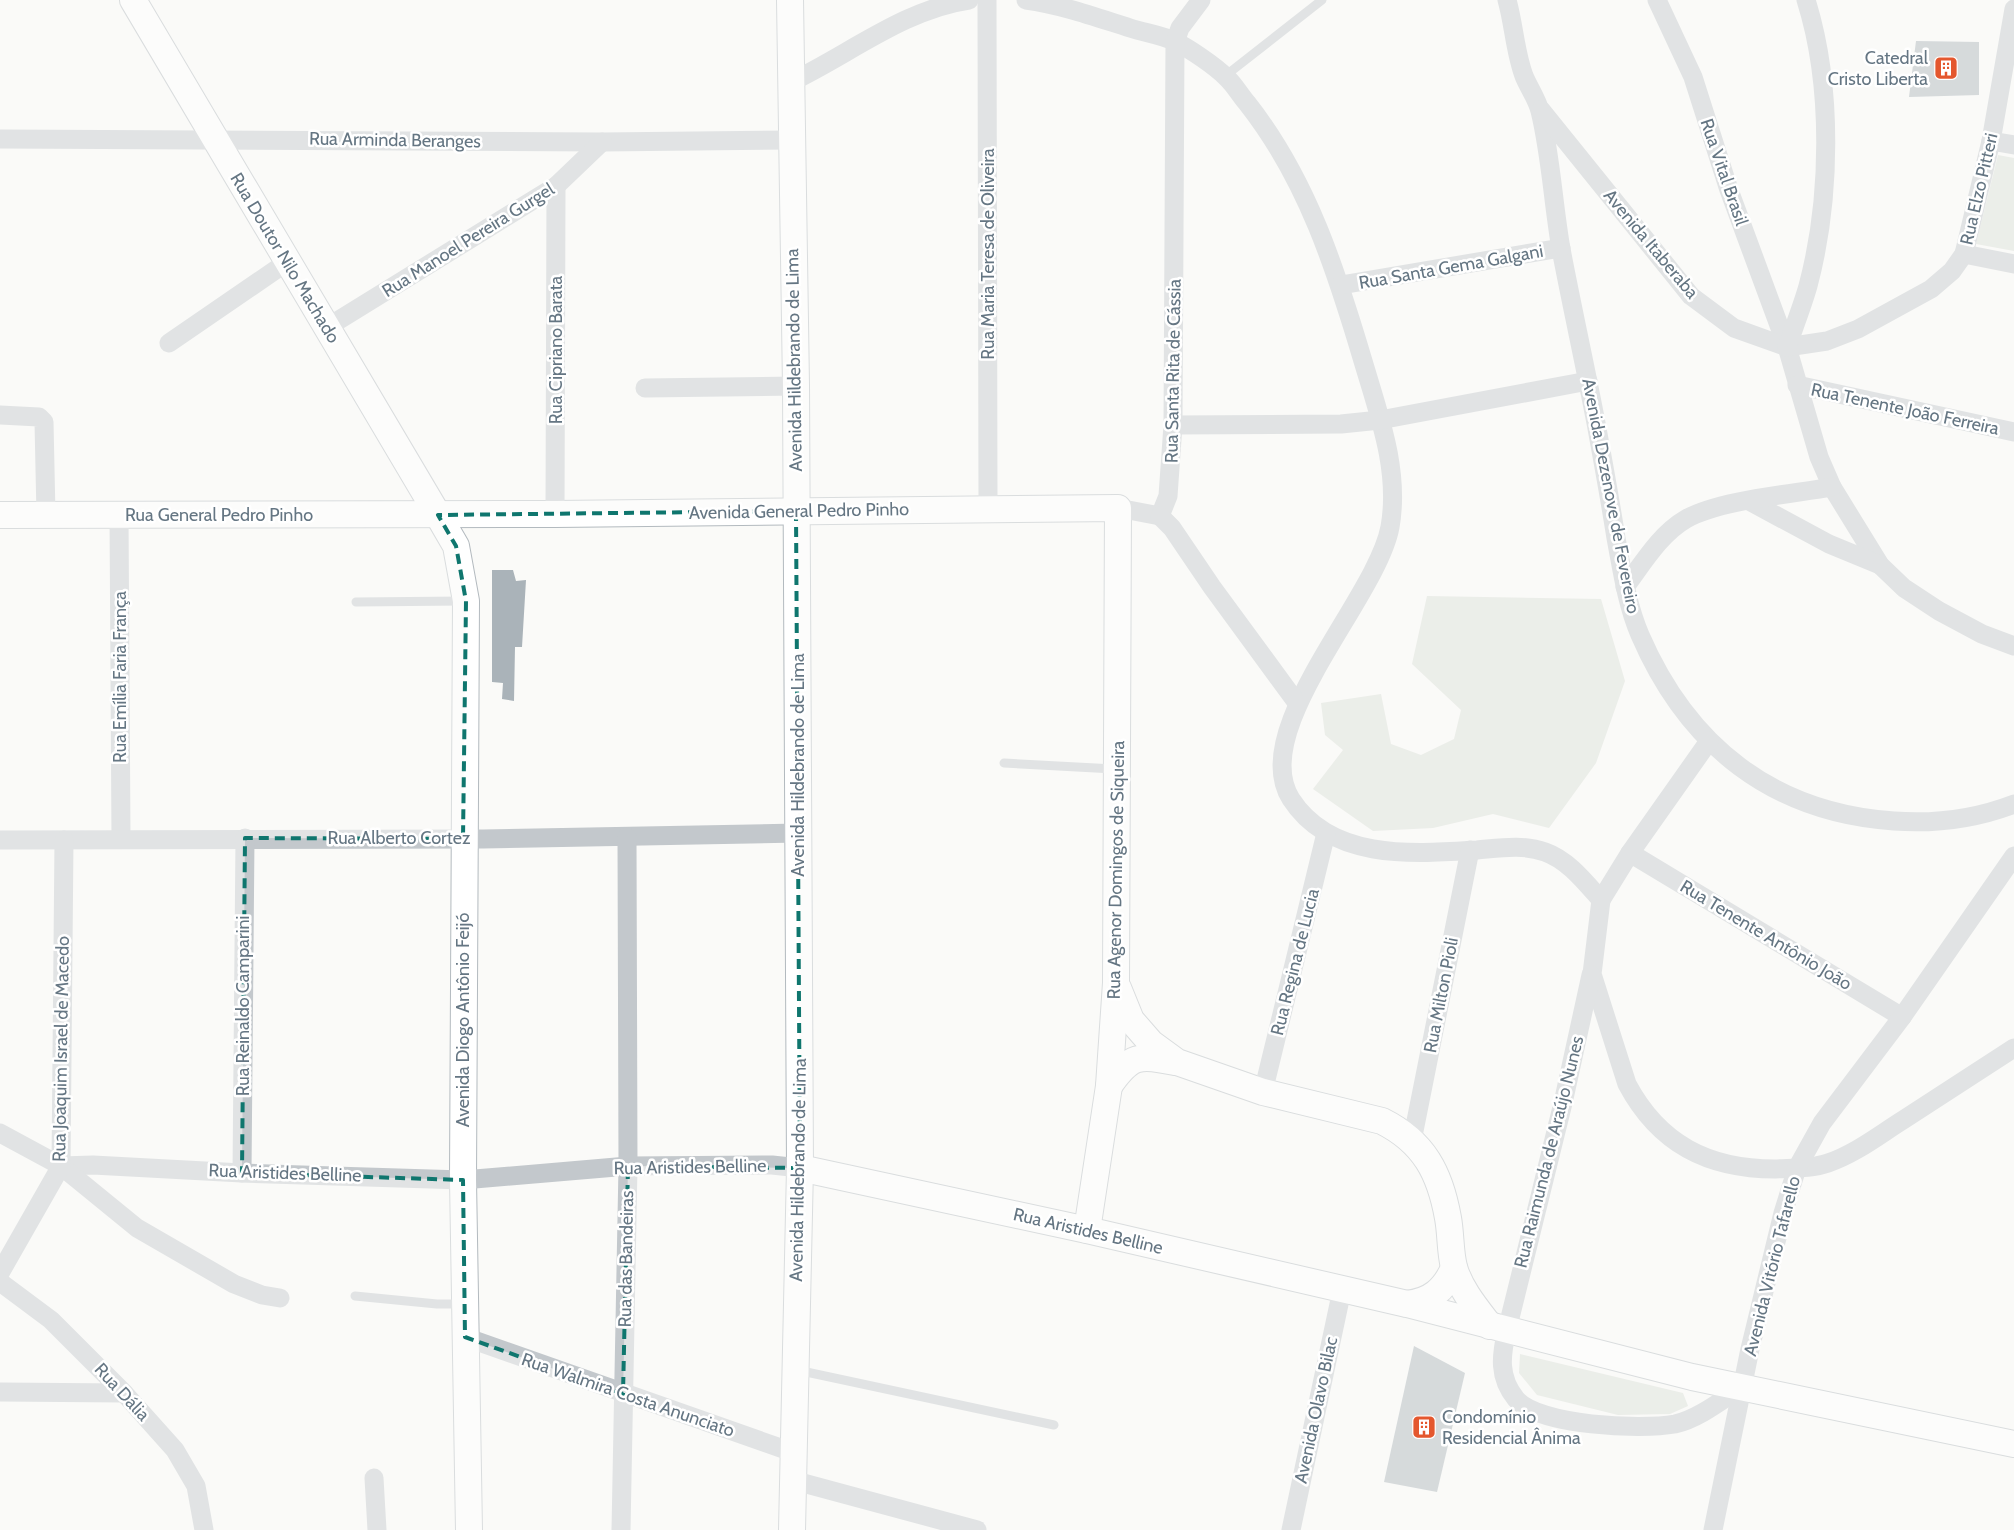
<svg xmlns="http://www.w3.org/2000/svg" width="2014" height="1530" font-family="Cabin,sans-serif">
<rect width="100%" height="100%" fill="#fafaf8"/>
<g fill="#dadfd7">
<path d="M1998,155L2014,158V251L1976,244Z"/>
<path d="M1427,596L1601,599L1625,681L1596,763L1549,828L1493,814L1433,828L1373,831L1313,789L1343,750L1325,735L1321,703L1381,694L1391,744L1421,755L1454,739L1461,710L1412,664Z"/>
<path d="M1520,1354L1683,1393L1688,1406L1670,1414L1618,1415L1537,1395L1519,1373Z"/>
</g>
<g fill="#aab3b9">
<path d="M1916,41L1979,42V95L1909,97Z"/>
<path d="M492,570H513L516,581L526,580L522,647H515L514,701L502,699L503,683L492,682Z"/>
<path d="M1414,1346L1465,1373L1437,1492L1384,1482Z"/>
</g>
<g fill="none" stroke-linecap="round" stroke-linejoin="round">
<g stroke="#b3babf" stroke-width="28">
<g id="secondary">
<path d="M133,0L438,515L456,546L466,601L463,1180L469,1530"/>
<path d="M790,0L796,386L800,1168L792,1530"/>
<path d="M0,515L555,514L1118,508L1116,983L1109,1086L1087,1230"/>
<path d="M1118,988L1131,1020L1151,1043L1177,1062L1263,1092L1382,1121C1424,1142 1440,1173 1448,1218C1451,1234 1450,1252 1454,1267C1460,1289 1477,1309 1490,1326"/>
<path d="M1109,1086C1131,1054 1139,1055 1175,1062"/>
<path d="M800,1168L1087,1230L1407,1304L1692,1377L2014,1444"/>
<path d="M1407,1304C1431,1301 1444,1290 1454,1268"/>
</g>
</g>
<g stroke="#c3c8cc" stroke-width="9">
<path d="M1225,76L1322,0"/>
<path d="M356,602L463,601"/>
<path d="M1004,763L1114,769"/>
<path d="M355,1296L437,1304H462"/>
<path d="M797,1370L1054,1425"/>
</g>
<g stroke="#c3c8cc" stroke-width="19">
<path d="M987,0L988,509"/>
<path d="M1026,0C1062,5 1095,17 1130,28C1145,33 1162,35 1176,42C1190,49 1215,66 1226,77C1234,84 1240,95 1247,103C1307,179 1336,270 1363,361C1379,415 1400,471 1390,527C1377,598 1247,730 1291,799C1331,861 1414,854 1477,850C1500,848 1523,844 1545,852C1568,860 1585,882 1601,900L1592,974L1627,1084C1659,1144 1708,1169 1775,1169C1792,1168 1811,1169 1828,1163C1855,1154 1879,1135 1903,1120C1940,1096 1977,1072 2014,1048"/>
<path d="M1507,0C1514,25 1515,52 1524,76C1529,88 1537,99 1540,111C1551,156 1553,203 1561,249C1572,307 1585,365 1596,423C1603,461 1610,500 1616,538C1622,570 1627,605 1640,635C1688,746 1773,813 1894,821C1936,824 1975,819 2014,804"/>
<path d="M1657,0L1693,77L1729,190L1787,347L1819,457L1832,487L1880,565L1904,588L1939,611L1982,634L2014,646"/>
<path d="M791,82C848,55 905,9 969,0"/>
<path d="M1541,110L1691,296L1734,328L1787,347L1827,341L1858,329L1931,289L1952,271L1964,254L1991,141L2014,9"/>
<path d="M0,139L602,142L791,140"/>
<path d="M1991,141L2014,145"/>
<path d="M1964,254L2014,264"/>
<path d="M1341,285L1561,248"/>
<path d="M326,328L556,186L602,142"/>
<path d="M169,343L287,262"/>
<path d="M1787,347C1794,327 1802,307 1808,286C1831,199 1833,86 1806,0"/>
<path d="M1797,385L2014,432"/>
<path d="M645,388L796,386"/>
<path d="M0,415L39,417L44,422L46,515"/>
<path d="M1173,425L1341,424L1380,420L1588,381"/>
<path d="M1749,501L1829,544L1880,565"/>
<path d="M1118,508L1160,516"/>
<path d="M555,514L556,186"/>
<path d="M119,515L121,839"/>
<path d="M1160,516L1168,496L1173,425L1175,42L1180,28L1201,0"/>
<path d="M1160,516L1172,528L1212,587L1297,703"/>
<path d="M1625,587C1643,563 1660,534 1686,519C1719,500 1793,494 1832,487"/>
<path d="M0,840L483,839L798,833"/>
<path d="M1630,853L1902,1017"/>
<path d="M1601,900L1630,853L1709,741"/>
<path d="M1591,975L1563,1103L1507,1330C1501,1355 1498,1377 1516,1399C1539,1426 1641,1430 1675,1424C1698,1419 1722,1400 1742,1387"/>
<path d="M1263,1092L1326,833"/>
<path d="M0,1133L61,1166L93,1165L242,1173L463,1180L628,1166L772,1165L800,1168"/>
<path d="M1412,1141L1470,850"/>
<path d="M61,1166L137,1228L234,1284L262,1295L280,1298"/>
<path d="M242,1173L245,838"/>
<path d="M0,1273L61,1166L64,840"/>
<path d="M0,1282L51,1320L124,1393L175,1450L196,1486L204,1530"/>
<path d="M465,1337L792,1452"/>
<path d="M0,1392L124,1393"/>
<path d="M374,1478L377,1530"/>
<path d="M792,1480L977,1530"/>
<path d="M621,1530L628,1166L627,837"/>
<path d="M1291,1530L1342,1290"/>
<path d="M1713,1530L1750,1349L1783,1213L1797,1168L1822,1123L1902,1017L2014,856"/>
</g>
<use href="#secondary" stroke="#fff" stroke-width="26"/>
</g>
<path d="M0 0H2014V1530H0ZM796,511L800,1168L628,1166L623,1394L465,1337L463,1180L242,1173L245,838L463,839L466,601L456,546L438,515Z" fill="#fafaf8" fill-opacity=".55" fill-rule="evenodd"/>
<path fill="none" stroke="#0f766e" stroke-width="4" stroke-dasharray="10 6" stroke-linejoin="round" d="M796,511L800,1168L628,1166L623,1394L465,1337L463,1180L242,1173L245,838L463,839L466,601L456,546L438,515Z"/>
<defs>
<g id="building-square" transform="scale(1.25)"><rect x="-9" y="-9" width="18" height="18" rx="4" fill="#e4572e" stroke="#fff"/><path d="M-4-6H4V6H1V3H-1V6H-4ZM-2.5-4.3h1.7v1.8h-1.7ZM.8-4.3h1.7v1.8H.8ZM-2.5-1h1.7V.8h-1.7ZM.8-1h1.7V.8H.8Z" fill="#fff"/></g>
</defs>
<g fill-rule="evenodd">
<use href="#building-square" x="1946" y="68"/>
<use href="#building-square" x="1424" y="1427"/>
</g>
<g text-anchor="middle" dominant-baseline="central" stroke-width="5" stroke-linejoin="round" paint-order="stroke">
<g font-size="18" fill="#657683" stroke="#fff" text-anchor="end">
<text x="1928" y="58">Catedral<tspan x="1928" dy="21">Cristo Liberta</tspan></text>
<text x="1442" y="1417" text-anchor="start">Condomínio<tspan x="1442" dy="21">Residencial Ânima</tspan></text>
</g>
<g font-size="18" fill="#657683" stroke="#fff">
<text transform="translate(395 140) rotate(1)">Rua Arminda Beranges</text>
<text transform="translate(1724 172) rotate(71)">Rua Vital Brasil</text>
<text transform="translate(1979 189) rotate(-77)">Rua Elzo Pitteri</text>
<text transform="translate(468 240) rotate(-32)">Rua Manoel Pereira Gurgel</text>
<text transform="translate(1651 244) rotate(50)">Avenida Itaberaba</text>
<text transform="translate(988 254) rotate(-90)">Rua Maria Teresa de Oliveira</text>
<text transform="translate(285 258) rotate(59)">Rua Doutor Nilo Machado</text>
<text transform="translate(1451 267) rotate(-10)">Rua Santa Gema Galgani</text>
<text transform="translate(556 350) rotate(-90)">Rua Cipriano Barata</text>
<text transform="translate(794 360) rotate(-91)">Avenida Hildebrando de Lima</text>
<text transform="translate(1173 371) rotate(-89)">Rua Santa Rita de Cássia</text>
<text transform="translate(1905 409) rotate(12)">Rua Tenente João Ferreira</text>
<text transform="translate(1611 496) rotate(79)">Avenida Dezenove de Fevereiro</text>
<text transform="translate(799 511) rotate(-1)">Avenida General Pedro Pinho</text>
<text x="219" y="515">Rua General Pedro Pinho</text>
<text transform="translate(120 677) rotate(-90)">Rua Emília Faria França</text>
<text transform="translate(798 765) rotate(-90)">Avenida Hildebrando de Lima</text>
<text x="399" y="838">Rua Alberto Cortez</text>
<text transform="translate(1116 870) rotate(-89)">Rua Agenor Domingos de Siqueira</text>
<text transform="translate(1766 935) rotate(31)">Rua Tenente Antônio João</text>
<text transform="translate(1295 962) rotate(-76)">Rua Regina de Lucia</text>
<text transform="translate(1441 995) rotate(-79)">Rua Milton Pioli</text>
<text transform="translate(243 1006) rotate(-90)">Rua Reinaldo Camparini</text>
<text transform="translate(463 1020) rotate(-90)">Avenida Diogo Antônio Feijó</text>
<text transform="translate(61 1049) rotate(-89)">Rua Joaquim Israel de Macedo</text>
<text transform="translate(1549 1152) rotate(-76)">Rua Raimunda de Araújo Nunes</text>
<text transform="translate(690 1167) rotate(-1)">Rua Aristides Belline</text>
<text transform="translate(798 1170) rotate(-89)">Avenida Hildebrando de Lima</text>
<text transform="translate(285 1173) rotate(2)">Rua Aristides Belline</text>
<text transform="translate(1088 1231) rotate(13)">Rua Aristides Belline</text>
<text transform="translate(626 1259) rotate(-89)">Rua das Bandeiras</text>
<text transform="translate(1772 1266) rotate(-76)">Avenida Vitório Tafarello</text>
<text transform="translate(122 1392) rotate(47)">Rua Dália</text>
<text transform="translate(628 1395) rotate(19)">Rua Walmira Costa Anunciato</text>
<text transform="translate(1316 1410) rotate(-78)">Avenida Olavo Bilac</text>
</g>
</g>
</svg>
